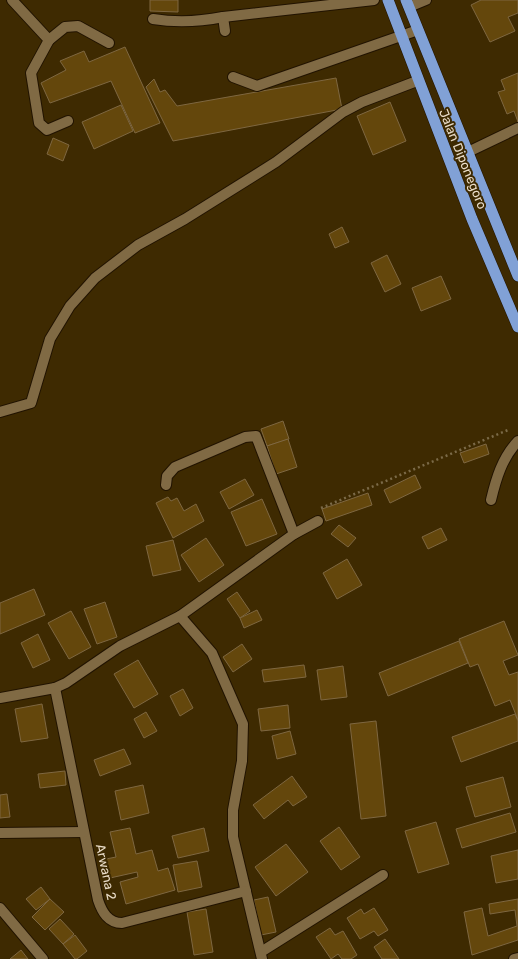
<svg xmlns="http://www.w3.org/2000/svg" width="518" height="959" font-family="Rubik,sans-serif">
<rect width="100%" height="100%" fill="#3e2a01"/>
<g fill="#64470c" stroke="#7e6741">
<path d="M150,0H178V12L150,11Z"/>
<path d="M481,0H518V13L508,17L515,31L490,42L471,5Z"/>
<path d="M125,47L160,123L135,133L111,81L50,103L41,83L66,70L60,61L84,51L89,62Z"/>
<path d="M518,73V122L514,111L507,114L498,92L505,90L501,80Z"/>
<path d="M336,78L342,109L173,141L146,87L154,79L160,92L165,90L177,106Z"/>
<path d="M390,102L406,141L373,155L357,116Z"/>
<path d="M121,105L133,131L94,149L82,122Z"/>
<path d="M53,138L69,145L63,161L47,154Z"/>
<path d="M342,227L349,242L335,248L329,234Z"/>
<path d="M387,255L401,284L385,292L371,263Z"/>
<path d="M441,276L451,299L421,311L412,288Z"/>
<path d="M283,421L289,439L267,446L261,429Z"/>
<path d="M288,439L297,467L276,474L267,446Z"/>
<path d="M486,444L489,454L464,463L460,453Z"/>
<path d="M415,475L421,488L390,503L384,490Z"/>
<path d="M245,479L254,495L229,509L220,492Z"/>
<path d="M368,493L372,505L326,521L322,509Z"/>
<path d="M168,497L171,501L177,498L184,511L196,504L204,521L173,538L156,503Z"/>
<path d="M262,499L277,534L246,546L231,512Z"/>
<path d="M339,525L356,538L348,547L331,534Z"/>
<path d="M441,528L447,540L428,549L422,537Z"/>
<path d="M206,538L224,565L199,582L181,555Z"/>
<path d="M173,540L181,570L153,576L146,546Z"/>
<path d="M347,559L362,585L337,599L323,573Z"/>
<path d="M34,589L45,615L0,634V603Z"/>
<path d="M237,592L250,611L240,618L227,599Z"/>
<path d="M105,602L117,637L97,644L84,609Z"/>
<path d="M257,610L262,620L244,628L240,618Z"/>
<path d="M71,611L91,647L69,659L48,623Z"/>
<path d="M504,621L518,655L503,661L509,675L518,672V720L510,700L495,706L478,664L470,667L459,639Z"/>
<path d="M38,634L50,660L33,668L21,643Z"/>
<path d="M459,641L468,663L388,696L379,673Z"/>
<path d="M242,644L252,659L233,672L223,657Z"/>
<path d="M138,660L158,694L134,708L114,674Z"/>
<path d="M304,665L306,677L264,682L262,670Z"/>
<path d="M343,666L347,697L321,700L317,670Z"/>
<path d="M183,689L193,708L180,716L170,696Z"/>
<path d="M42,704L48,738L21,742L15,709Z"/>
<path d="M288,705L290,728L261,731L258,709Z"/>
<path d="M146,712L157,731L144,738L134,719Z"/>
<path d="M515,714L518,721V741L461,762L452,737Z"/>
<path d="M376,721L386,816L361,819L350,724Z"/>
<path d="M290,731L296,754L277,759L272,736Z"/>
<path d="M124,749L131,764L100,776L94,760Z"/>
<path d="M65,771L66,785L40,788L38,774Z"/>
<path d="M292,776L307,797L293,806L288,800L264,819L253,805Z"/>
<path d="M503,777L511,807L475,817L466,787Z"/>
<path d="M143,785L149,813L121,820L115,791Z"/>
<path d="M7,794L10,817L0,818V795Z"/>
<path d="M510,813L516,832L462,848L456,829Z"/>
<path d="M436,822L449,864L418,873L405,831Z"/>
<path d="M339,827L360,857L341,870L320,841Z"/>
<path d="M130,828L136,854L152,850L158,871L168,868L175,890L126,904L120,882L138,877L137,872L110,878L106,859L116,857L110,832Z"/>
<path d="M204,828L209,851L178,858L172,836Z"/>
<path d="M286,844L308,872L276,896L255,867Z"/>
<path d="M518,850V879L496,883L491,856Z"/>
<path d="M197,861L202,887L178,892L173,865Z"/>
<path d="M41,887L50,899L36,910L26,899Z"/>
<path d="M268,897L276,932L261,935L254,900Z"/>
<path d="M50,899L64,912L45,930L32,917Z"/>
<path d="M518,899V940L472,955L464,912L482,908L488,936L517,926L515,910L490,914L489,904Z"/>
<path d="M374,908L388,930L378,936L374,931L360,939L347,918L361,909L364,914Z"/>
<path d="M206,909L213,952L194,955L187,912Z"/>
<path d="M60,919L74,934L63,944L49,929Z"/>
<path d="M330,928L335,935L343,931L357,955L351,959H342L338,954L331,959L316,937Z"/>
<path d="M75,935L87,951L77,959H75L63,944Z"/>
<path d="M385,939L399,959H382L374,947Z"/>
<path d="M21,950L28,959H10Z"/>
</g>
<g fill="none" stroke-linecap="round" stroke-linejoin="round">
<g stroke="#211300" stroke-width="12">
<g id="service">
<path d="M12,0L49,40L31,73L39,123L47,130L68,121"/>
<path d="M223,17L225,31"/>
<path d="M153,19C178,23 198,22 223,17L374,0"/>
<path d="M49,40L65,27L78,26L109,43"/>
<path d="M233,77L257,86L418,30"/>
<path d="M0,412L31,403L50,339L70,306L95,278L138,245L185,219L276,162L343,112L362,102L417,81"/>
<path d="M491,500C496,479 502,458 518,441"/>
</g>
</g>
<g stroke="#211300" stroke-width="12">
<g id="minor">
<path d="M409,7L426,0"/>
<path d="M468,152L518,128"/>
<path d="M166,485L167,476L175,467L245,437L256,436L294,534"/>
<path d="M180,616L212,653L243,724L242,761L233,810V837L262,959"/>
<path d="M55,688L98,900C102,912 108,923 122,923L246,891"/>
<path d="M0,698L55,688L66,683L120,646L180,616L294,534L318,521"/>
<path d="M0,833L84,832"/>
<path d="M0,908L43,959"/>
<path d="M261,952L383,875"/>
</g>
</g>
<g stroke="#211300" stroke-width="12">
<path id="tertiary" d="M514,959L518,958"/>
</g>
<g stroke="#211300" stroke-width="12">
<g id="trunk">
<path d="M388,0L472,219L518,327"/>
<path d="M406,0L518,276"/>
</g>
</g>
<path stroke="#7b6a48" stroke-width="2.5" stroke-dasharray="2 3" stroke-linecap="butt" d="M321,508L508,430"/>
<use href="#service" stroke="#806a44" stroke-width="10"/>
<use href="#minor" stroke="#806a44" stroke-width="10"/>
<use href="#tertiary" stroke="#806a44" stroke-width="10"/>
<use href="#trunk" stroke="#81a1d6" stroke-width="11"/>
</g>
<g text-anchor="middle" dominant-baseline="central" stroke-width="4" stroke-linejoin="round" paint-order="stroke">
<g font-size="13" fill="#e9dcc8" stroke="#3e2a01">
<text transform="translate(463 159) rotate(68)">Jalan Diponegoro</text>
<text transform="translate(106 872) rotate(78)">Arwana 2</text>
</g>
</g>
</svg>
